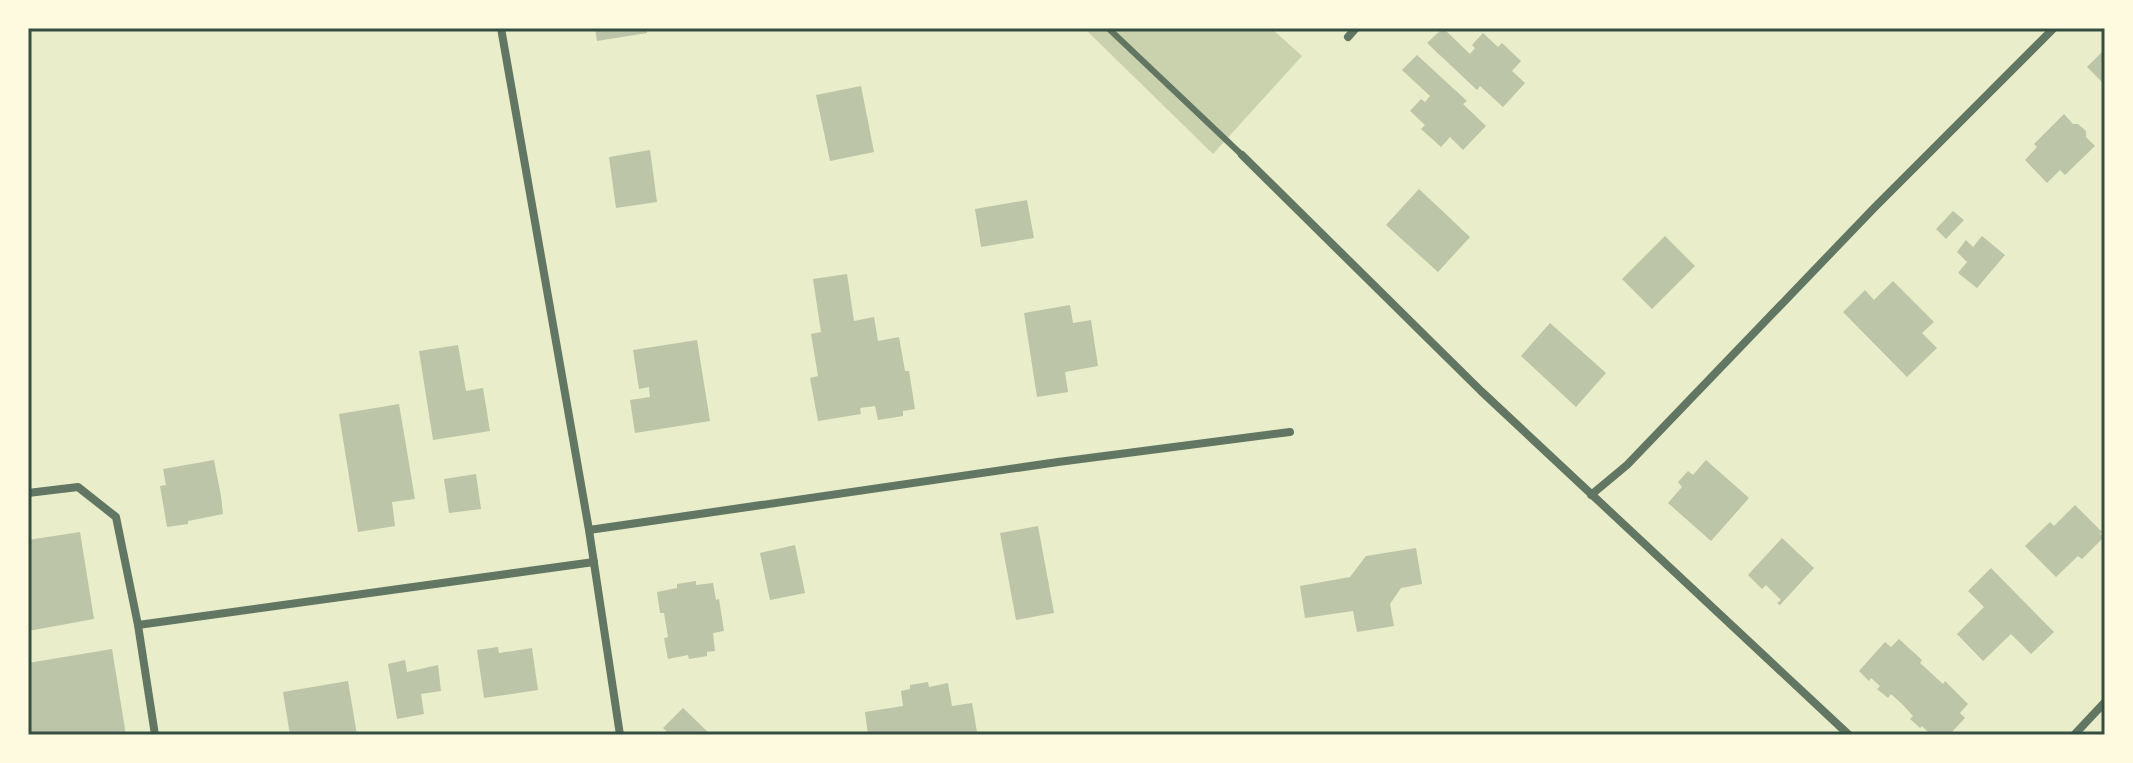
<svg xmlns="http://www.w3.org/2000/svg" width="2133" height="763" font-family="'Sofia Sans Condensed',sans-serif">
<rect width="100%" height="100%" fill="#e9edc9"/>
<path fill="#cad2ad" d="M1084,28H1271L1302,56L1213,154Z"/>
<g fill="#bcc5a7">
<path d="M595,28H647V33L597,41Z"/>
<path d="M1443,28L1470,54L1475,48L1472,45L1483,33L1498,47L1502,43L1521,61L1512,71L1525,83L1503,107L1480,86L1477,90L1427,43Z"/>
<path d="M2105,49V85L2087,67Z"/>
<path d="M1417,55L1467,101L1463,104L1486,126L1463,150L1450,137L1441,147L1421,129L1425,125L1410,111L1421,99L1425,102L1430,96L1402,70Z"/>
<path d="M861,86L874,152L830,161L816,95Z"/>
<path d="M2064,114L2073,124H2078L2086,131V137L2095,146L2065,175L2060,170L2047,183L2025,160L2037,147L2034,144Z"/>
<path d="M650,150L657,202L616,208L609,157Z"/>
<path d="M1419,189L1470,237L1438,272L1386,225Z"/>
<path d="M1027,200L1034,238L981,247L975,209Z"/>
<path d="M1953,211L1964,220L1946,239L1936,229Z"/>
<path d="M1665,236L1695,266L1652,309L1622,279Z"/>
<path d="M1982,236L2005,255L1977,288L1958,273L1967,262L1957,252L1966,240L1973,247Z"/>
<path d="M847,274L854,321L874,317L878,341L899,337L905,371H909L915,409L903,411V416L878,420L875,406L860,408L861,414L818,421L810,378L818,376L811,334L821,332L813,279Z"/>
<path d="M1893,281L1934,322L1922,333L1937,348L1907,377L1843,312L1865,290L1874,300Z"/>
<path d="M1070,305L1073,323L1091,320L1098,366L1065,372L1068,392L1037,397L1024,313Z"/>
<path d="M1550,323L1606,373L1576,407L1521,356Z"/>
<path d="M697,340L710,421L635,433L630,400L650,397L649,387L639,389L633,350Z"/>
<path d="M458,345L466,391L483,388L490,431L433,440L419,351Z"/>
<path d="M399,404L415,499L392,502L395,526L358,532L339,414Z"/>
<path d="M214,460L221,496L223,514L188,521V524L167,527L160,486L166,485L163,469Z"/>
<path d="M1706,460L1749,498L1711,541L1668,503L1682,487L1678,482L1688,471L1693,475Z"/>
<path d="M476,474L481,509L449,513L444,479Z"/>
<path d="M2075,505L2102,532L2100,534L2104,537L2082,559L2078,556L2056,577L2025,546L2050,522L2054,526Z"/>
<path d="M1038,526L1054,613L1016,620L1000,533Z"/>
<path d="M80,532L94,619L28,631V540Z"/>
<path d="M1782,538L1814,568L1780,605L1777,603L1781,600L1766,585L1762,589L1748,575Z"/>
<path d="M795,545L805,593L770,600L760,553Z"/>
<path d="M1416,548L1422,584L1401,588L1390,604L1394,626L1357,632L1353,611L1305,618L1300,586L1350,577L1366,556Z"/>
<path d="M1991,568L2054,632L2031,654L2011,634L1983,661L1957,634L1984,607L1968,591Z"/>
<path d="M696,581V585L713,583L716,600L719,599L724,631L713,633L715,651L707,652V656L689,659L688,655L668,659L664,638L668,637L664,613H660L657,592L677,588V584Z"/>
<path d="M1899,639L1922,660L1920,663L1943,684L1945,681L1968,704L1960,713L1965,718L1949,735H1931L1922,726L1920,728L1910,719L1913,716L1903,705L1891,694L1888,698L1877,689L1880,686L1871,678L1869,681L1859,671L1885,642L1891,647Z"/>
<path d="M498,647L499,653L532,648L538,690L484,698L477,650Z"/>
<path d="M112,649L126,735H28V663Z"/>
<path d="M405,660L407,672L438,665L441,691L421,694L424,714L397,719L388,664Z"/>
<path d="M348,681L357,735H290L283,692Z"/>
<path d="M928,682L929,687L948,683L952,706L972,703L977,732L959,735H868L865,712L903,706L901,691L910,689V685Z"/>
<path d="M683,708L711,735H670L663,728Z"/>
</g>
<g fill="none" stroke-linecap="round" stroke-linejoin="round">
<path stroke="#617663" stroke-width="6" d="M1108,28L1242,155"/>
<g stroke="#617663" stroke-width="8">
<path d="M501,28L589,530L620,735"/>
<path d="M1348,37L1356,28"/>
<path d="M1242,155L1481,391L1849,735"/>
<path d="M28,493L78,487L116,517L138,625L155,735"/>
<path d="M1591,495L1627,465L1875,207L2054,28"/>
<path d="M589,530L1058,462L1290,432"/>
<path d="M138,625L594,562"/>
<path d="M2074,735L2105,702"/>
</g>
</g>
<rect width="2133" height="763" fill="none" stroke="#fefae0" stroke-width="60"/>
<rect x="30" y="30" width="2073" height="703" fill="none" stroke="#344e41" stroke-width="3"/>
</svg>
